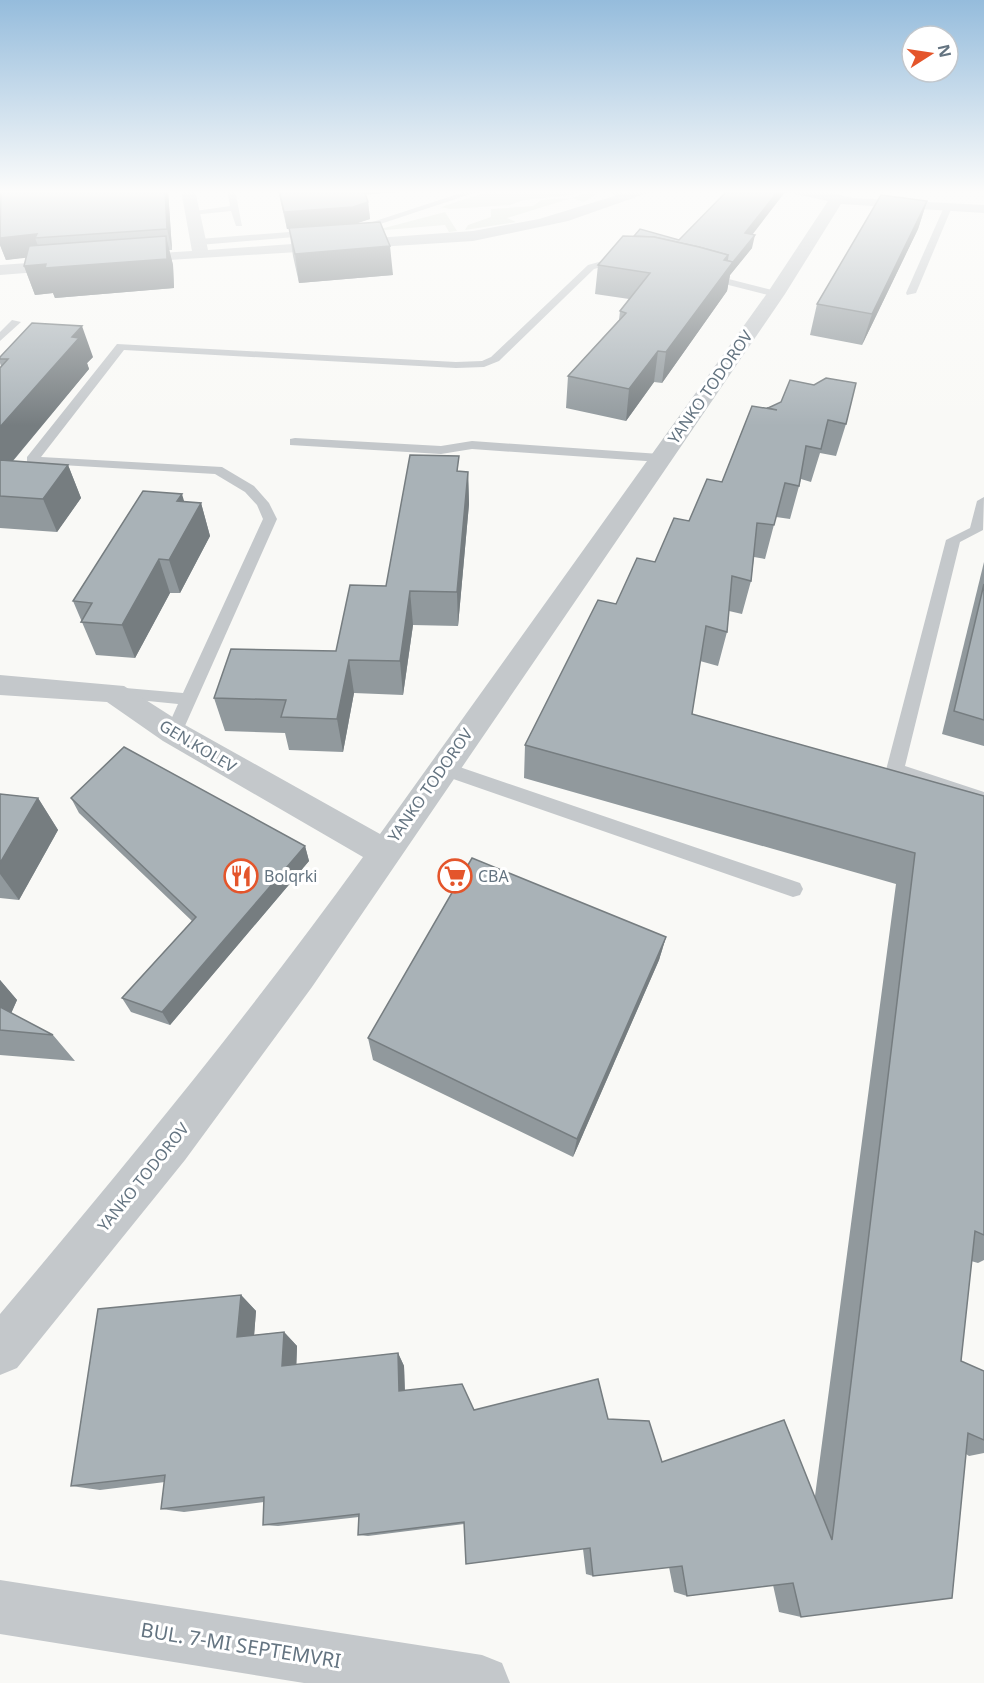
<svg xmlns="http://www.w3.org/2000/svg" width="984" height="1683" font-family="'Noto Sans',sans-serif">
<rect width="100%" height="100%" fill="#f9f9f6"/>
<g fill="#dae0d7">
<path d="M510,190H584L572,195L524,200L510,205L450,209L441,207L490,191L499,194Z"/>
<path d="M590,191L597,194L584,202L572,198L507,218L516,222L465,230L468,225L491,217V209L533,206L541,200L572,198Z"/>
<path d="M445,212L457,231L449,232L445,225L373,231Z"/>
</g>
<g fill="none" stroke-linecap="round" stroke-linejoin="round">
<g fill="#c4c8cb" fill-rule="evenodd">
<path d="M227,190H235L242,226H236L231,211L192,215L188,212L230,206Z"/>
<path d="M470,190H483L359,231L351,229Z"/>
<path d="M603,190H616L632,197L628,200Z"/>
<path d="M948,204L952,207L916,293L907,295L906,293L944,207Z"/>
<path d="M315,230L320,233L318,235L199,245L194,242L199,239Z"/>
<path d="M624,255L629,258L627,260L594,269L499,361L484,367L456,368L124,350L41,457L222,467L254,486L269,503L277,519L180,737H168L165,733L178,704L108,697L106,693L108,689L114,687L183,693L263,519L257,505L245,492L215,474L27,463V457L117,344L456,362L482,361L491,357L588,265Z"/>
<path d="M705,273L780,292L781,294L776,297L701,278V274Z"/>
<path d="M12,320L21,322L0,341V332Z"/>
<path d="M295,438L441,446L472,441L660,454L667,458L660,462L472,449L441,454L290,445V439Z"/>
<path d="M984,497L983,530L960,542L905,766L984,792V806L889,775L886,770L946,540L970,528L977,501Z"/>
<path d="M442,761L800,883L803,889L800,895L793,897L436,773L433,768L436,763Z"/>
</g>
<g fill="#c4c8cb" fill-rule="evenodd">
<path d="M181,190H195L208,250L473,231L539,219L634,190H656L568,221L473,241L121,263L119,260L121,257L127,255L192,251Z"/>
<path d="M788,190H817L854,198L984,205V213L841,204L785,294L312,987L185,1160L17,1368L0,1375V1314C126,1165 249,1015 363,857L163,741L107,702L0,695V675L124,686L185,725L380,834L768,292L828,201L790,193Z"/>
<path d="M70,260L78,265L76,269L0,275V265Z"/>
<path d="M0,1580L482,1655L502,1663L510,1683H304L0,1634Z"/>
</g>
</g>
<g fill="#91999d">
<path d="M168,190L172,250H169L173,265L174,288L55,298L53,293L35,295L24,266L26,257L6,260L0,245V199Z"/>
<path d="M278,190H397V192L365,194L368,202L370,219L356,223L393,275L299,283L293,256L289,229H287Z"/>
<path d="M785,192L752,234V248L730,275L727,291L662,383L654,382L626,421L566,408L568,376L619,320L620,311L629,299L595,294L598,265L679,240Z"/>
<path d="M927,201L918,229L862,345L810,335L817,304Z"/>
<path d="M0,357H93L87,363L89,369L13,461L68,465L81,498L57,532L0,528V368L1,366L0,363Z"/>
<path d="M752,406L846,424L836,456L820,453L811,482L801,479L790,519L776,517L765,559L754,557L751,581L742,614L729,611L727,632L718,666L700,661L692,714L984,796V1260L978,1263L971,1261L961,1361L984,1440V1453L969,1456L966,1454L801,1617L779,1612L773,1585L687,1596L674,1592L669,1567L593,1576L586,1574L583,1549L464,1524L368,1536L358,1535L359,1517L278,1526L263,1525L264,1502L184,1512L161,1509L165,1482L100,1490L71,1486L241,1295L256,1311L254,1335L284,1332L297,1346L296,1365L398,1353L404,1366L405,1390L474,1410L608,1419L662,1462L815,1496L896,884L524,778L525,745L616,604L655,562L722,482Z"/>
<path d="M459,471L468,472L469,504L458,626L413,625L403,695L354,693L343,752L289,750L285,733L225,731L214,698L336,651L386,586Z"/>
<path d="M184,502L201,503L210,536L180,593H170L135,658L96,655L73,601Z"/>
<path d="M984,562V746L942,734Z"/>
<path d="M0,794L38,798L58,830L19,900L0,898Z"/>
<path d="M71,798L305,846L309,861L170,1025L131,1012L122,998L192,921L79,813Z"/>
<path d="M666,937L659,960L573,1157L373,1060L368,1038Z"/>
<path d="M0,980L17,1000L11,1013L53,1035L75,1061L0,1055Z"/>
</g>
<g fill="#767d80">
<path d="M165,190H168L172,250L167,229Z"/>
<path d="M360,190H397V192L360,195Z"/>
<path d="M779,190H785V192L743,247L745,233Z"/>
<path d="M927,201L918,229L862,345L872,314Z"/>
<path d="M368,202L370,219L355,224L287,229L284,212Z"/>
<path d="M37,234L35,238L42,256L6,260L0,245V238Z"/>
<path d="M755,235L752,248L730,275L727,291L662,383L666,352L724,260L728,255L731,264Z"/>
<path d="M166,236L173,265L174,288L55,298L53,293L35,295L24,266Z"/>
<path d="M390,246L393,275L299,283L295,254Z"/>
<path d="M82,326L93,357L87,363L89,369L0,476V427L72,337Z"/>
<path d="M658,351L654,382L626,421L629,389Z"/>
<path d="M68,465L81,498L57,532L43,499Z"/>
<path d="M468,472L469,504L458,626L457,592Z"/>
<path d="M182,494L190,521L201,503L210,536L180,593L169,560L177,501Z"/>
<path d="M159,559L170,593L135,658L122,625Z"/>
<path d="M410,591L413,625L403,695L400,661Z"/>
<path d="M349,660L354,693L343,752L337,719Z"/>
<path d="M38,798L58,830L19,900L0,874V863Z"/>
<path d="M305,846L309,861L170,1025L162,1012Z"/>
<path d="M666,937L659,960L573,1157L577,1139Z"/>
<path d="M0,980L17,1000L6,1025L0,1018Z"/>
<path d="M241,1295L256,1311L253,1350L237,1337Z"/>
<path d="M284,1332L297,1346L296,1378L282,1366Z"/>
<path d="M398,1353L404,1366L405,1401L399,1391Z"/>
</g>
<g fill="#a9b2b7" stroke="#767d80" stroke-width="1.5">
<path d="M1,190H165L167,229L35,238L37,234L0,238Z"/>
<path d="M279,190H364L368,202L353,207L284,212Z"/>
<path d="M728,190H779L745,233L755,235L733,262L727,261L728,255L699,247L654,237L634,236L640,229L679,240Z"/>
<path d="M881,195L927,201L872,314L817,304Z"/>
<path d="M380,222L390,246L295,254L289,228Z"/>
<path d="M166,236L167,259L45,268L46,264L24,266L29,246Z"/>
<path d="M623,236L654,237L699,247L728,255L724,260L733,262L666,352L658,351L629,389L568,376L626,313L620,311L650,273L598,265Z"/>
<path d="M32,323L82,326L72,337L79,338L0,427V368L8,359H0V357Z"/>
<path d="M826,378L856,383L846,424L828,420L821,449L806,446L799,486L785,483L774,525L757,523L751,581L732,576L727,632L706,626L692,714L984,796V1235L975,1231L961,1361L984,1371V1440L968,1433L952,1598L801,1617L793,1583L687,1596L682,1566L593,1576L590,1548L466,1564L464,1522L358,1535L359,1514L263,1525L264,1497L161,1509L165,1475L71,1486L98,1309L241,1295L237,1337L284,1332L282,1366L398,1353L399,1391L462,1384L474,1410L598,1379L608,1419L649,1421L662,1462L784,1420L832,1540L915,853L525,745L598,600L616,604L637,558L655,562L674,518L689,521L707,479L722,482L752,406L777,410L768,408L781,402L790,380L814,385Z"/>
<path d="M410,455L459,456L457,471L468,472L457,592L410,591L400,661L349,660L337,719L281,717L286,700L214,698L231,649L336,651L350,585L386,586Z"/>
<path d="M0,460L68,465L43,499L0,496Z"/>
<path d="M143,491L182,494L177,501L201,503L169,560L159,559L122,625L81,622L92,603L73,601Z"/>
<path d="M984,584V720L954,711Z"/>
<path d="M124,747L305,846L162,1012L122,998L196,917L71,798Z"/>
<path d="M0,794L38,798L0,863Z"/>
<path d="M472,858L666,937L577,1139L368,1038Z"/>
<path d="M0,1007L53,1035L0,1030Z"/>
</g>
<linearGradient id="sky" x2="0" y2="1"><stop stop-color="#95bcdc"/><stop offset="0.45" stop-color="#fcfcfb"/><stop offset="1" stop-color="#fcfcfb" stop-opacity="0"/></linearGradient>
<rect width="984" height="426" fill="url(#sky)"/>
<defs>
<g id="restaurant-ring" transform="scale(1.725)"><circle r="9.5" fill="#fff" stroke="#e4552b" stroke-width="1.5"/><path d="M-5-6h1v4h1v-4h1v4h1v-4h1v5L-1.5 .5V6h-2V.5L-5-1ZM5-6V6H3V1.5H1.5Q1.5-4 5-6Z" fill="#e4552b"/></g>
<g id="supermarket-ring" transform="scale(1.725)"><circle r="9.5" fill="#fff" stroke="#e4552b" stroke-width="1.5"/><path d="M-6-5.5h2.5l.6 2H6L4.5 2H-2.5L-4.4-4H-6ZM-1.5 3.2a1.3 1.3 0 1 0 .1 0ZM3 3.2a1.3 1.3 0 1 0 .1 0Z" fill="#e4552b"/></g>
</defs>
<g fill-rule="evenodd">
<use href="#restaurant-ring" x="241" y="876"/>
<use href="#supermarket-ring" x="455" y="876"/>
</g>
<g text-anchor="middle" dominant-baseline="central" stroke-width="6" stroke-linejoin="round" paint-order="stroke">
<g font-size="16" fill="#647481" stroke="#fff">
<text transform="translate(710 387) rotate(-55)">YANKO TODOROV</text>
<text transform="translate(198 746) rotate(31)">GEN.KOLEV</text>
<text transform="translate(430 785) rotate(-55)">YANKO TODOROV</text>
<text transform="translate(143 1177) rotate(-51)">YANKO TODOROV</text>
</g>
<g font-size="16" fill="#647481" stroke="#fff" text-anchor="start">
<text x="264" y="876">Bolqrki</text>
<text x="478" y="876">CBA</text>
</g>
<g font-size="20" fill="#647481" stroke="#fff">
<text transform="translate(241 1645) rotate(9)">BUL. 7-MI SEPTEMVRI</text>
</g>
</g>
<g transform="translate(930 54) rotate(78)"><circle r="28" fill="#ffffff" stroke="#c1c7cd" stroke-width="1.5"/>
<path d="M0-4.5L10 22L0 15L-10 22Z" fill="#e4552b"/>
<text y="-9" font-size="16" font-weight="bold" text-anchor="middle" fill="#647481">N</text>
</g>
</svg>
